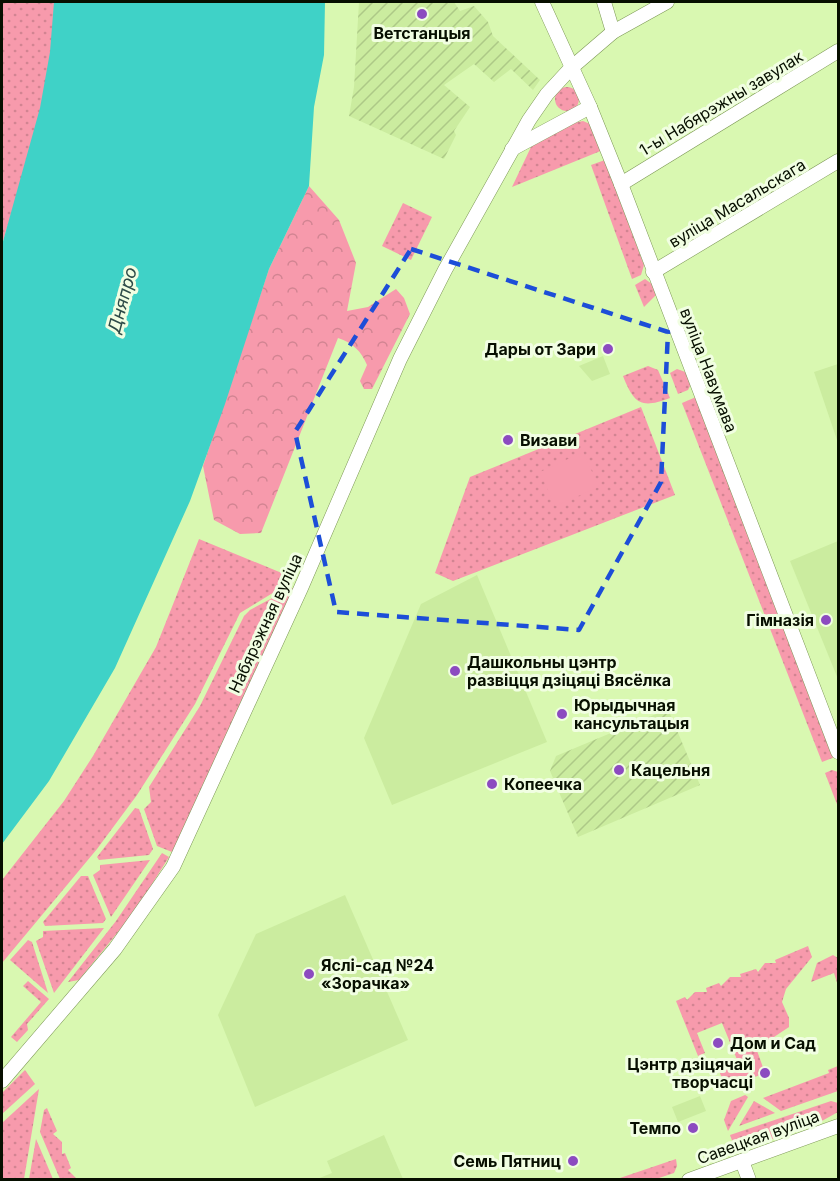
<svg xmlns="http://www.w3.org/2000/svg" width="840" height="1181" font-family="Inter,sans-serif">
<defs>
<pattern id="industrial-furrows" width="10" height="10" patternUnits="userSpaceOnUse" patternTransform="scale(1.5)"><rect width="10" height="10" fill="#cbec9f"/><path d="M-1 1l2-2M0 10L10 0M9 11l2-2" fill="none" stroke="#adc987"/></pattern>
<pattern id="green-dots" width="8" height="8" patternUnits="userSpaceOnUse" patternTransform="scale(1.5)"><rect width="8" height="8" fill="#f79aac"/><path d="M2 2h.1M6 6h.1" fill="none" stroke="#d28492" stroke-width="1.8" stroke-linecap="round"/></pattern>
<pattern id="forest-crowns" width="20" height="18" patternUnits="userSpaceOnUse" patternTransform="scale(1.5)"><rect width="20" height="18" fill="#f79aac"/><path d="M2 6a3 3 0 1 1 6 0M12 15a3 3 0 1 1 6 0" fill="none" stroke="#d28492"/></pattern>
</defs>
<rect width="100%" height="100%" fill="#d9f8b1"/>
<g fill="#cbec9f">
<path d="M603,356L610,374L592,381L579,366Z"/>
<path d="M838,364V443L814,372Z"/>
<path d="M838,541V679L790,561Z"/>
<path d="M477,575L547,742L392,805L364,738L421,604Z"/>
<path d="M345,895L408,1040L255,1107L218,1015L256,934Z"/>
<path d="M700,1096L706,1111L678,1122L672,1107Z"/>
<path d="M384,1135L403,1179H317L332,1173L327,1161Z"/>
</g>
<g fill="url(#industrial-furrows)">
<path d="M359,2H454L460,11L474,6L488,22L493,36L540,80L533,90L511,69L494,82L474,64L444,85L470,107L454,131L456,135L444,159L349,116L354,87Z"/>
<path d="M668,709L700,785L578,837L550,771L556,756Z"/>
</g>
<g fill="url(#green-dots)">
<path d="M2,2H54C57,81 24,169 2,245Z"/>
<circle cx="567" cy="99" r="12"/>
<path d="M583,121L590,124L603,150L512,187L531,147L569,124Z"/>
<path d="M605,160L644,265L641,275L632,279L591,165Z"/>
<path d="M403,203L432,217L411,260L382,246Z"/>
<path d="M645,279L652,284L656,295L644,307L635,285Z"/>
<path d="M648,366L658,370L670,398C641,409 634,404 623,376Z"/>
<path d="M677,369L688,373L691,384L688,390L678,394L670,373Z"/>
<path d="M696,397L835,757L822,762L682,403Z"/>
<path d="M641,407L675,495L453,581L435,573L470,477Z"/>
<path d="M199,539L289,576V583L240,613L195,704L137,795L97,849L2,963V880L64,801L93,756L156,647Z"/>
<path d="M291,588L295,589L191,816L172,852L157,846L144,809L151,802L149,787L200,706L244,616L250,610Z"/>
<path d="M832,770L838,772V807L825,773Z"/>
<path d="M135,808L139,809L153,849L149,855L99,860L97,857Z"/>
<path d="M162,853L169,857L135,911L79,980L68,982L116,921Z"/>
<path d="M150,860L111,917L93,875L100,870V865Z"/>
<path d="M81,876H88L106,919L103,923L45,926L43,922Z"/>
<path d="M104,928L54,993L36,941L43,937V931Z"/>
<path d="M28,940L32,942L48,993L10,960Z"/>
<path d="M808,946L812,957L786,989L782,1002L789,1018V1027L771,1039L755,1045L765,1073L726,1088L719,1071L738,1062L722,1023L697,1033L705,1053L698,1056L676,1001L685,997L687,1000L695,992H707L706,988L719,983L721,986L730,977H741L740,974L756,969L758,972L765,963H776L775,960Z"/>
<path d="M833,955L838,958V986L834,973L811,982L817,963Z"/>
<path d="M28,981L49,999L27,1024L28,1030L17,1042L11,1037L41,1002L23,986Z"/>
<path d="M838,1066V1091L781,1111L763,1098L829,1073L828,1070Z"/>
<path d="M25,1070L35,1084L2,1114V1093Z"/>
<path d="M39,1089L24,1179H2V1123Z"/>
<path d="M745,1095L748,1097L728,1131L724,1120L731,1101Z"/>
<path d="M754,1101L775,1113L739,1126Z"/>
<path d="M831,1101L838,1103V1112L820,1122L746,1148L741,1149L733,1143L730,1135Z"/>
<path d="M47,1108L57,1131L53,1134L62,1142V1154L65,1153L71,1168L68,1170L77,1179H60L40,1132L44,1110Z"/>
<path d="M36,1139L53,1179H29Z"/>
<path d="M676,1159L677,1166L674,1173L656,1179H617Z"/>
</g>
<path fill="url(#forest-crowns)" d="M309,186L339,220L356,263L347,311L368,307L396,289L404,298L410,314L372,389H364L360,381L367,365C361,351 353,343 338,338L261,533L240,534L214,520L203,466L269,269Z"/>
<path fill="#f79aac" d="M583,452L599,487L555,506L540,472Z"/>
<path fill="#3fd2c7" d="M54,2H325L324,55L314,107L309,186L269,269L225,404L190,501L115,668L49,781L2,844V245L40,108L50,52Z"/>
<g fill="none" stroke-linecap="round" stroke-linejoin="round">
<g stroke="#7d9856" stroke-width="15">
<g id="minor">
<path d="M542,2L590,107L621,184L838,752"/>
<path d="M604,2L613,32"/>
<path d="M512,149L590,107"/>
<path d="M621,184L838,51"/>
<path d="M653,272L838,161"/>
<path d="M2,1081L115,949L173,867L301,588L400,359L445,270L529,120L547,94L571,68L613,32L667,2"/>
<path d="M742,1161L749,1180"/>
<path d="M689,1180L838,1126"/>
</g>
</g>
<use href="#minor" stroke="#fff" stroke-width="14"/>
</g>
<path fill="none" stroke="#1d4ed8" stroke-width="4.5" stroke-dasharray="12 8" stroke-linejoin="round" d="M411,249L668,332L661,482L579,630L336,612L295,432Z"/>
<g fill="#8c4bc0" stroke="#f1fee2" stroke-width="2">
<circle cx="422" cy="14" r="6"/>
<circle cx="608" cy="349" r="6"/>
<circle cx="508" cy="440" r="6"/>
<circle cx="826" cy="620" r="6"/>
<circle cx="455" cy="671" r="6"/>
<circle cx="562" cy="714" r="6"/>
<circle cx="619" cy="770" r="6"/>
<circle cx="492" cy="784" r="6"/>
<circle cx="309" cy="974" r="6"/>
<circle cx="718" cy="1043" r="6"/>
<circle cx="765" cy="1073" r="6"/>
<circle cx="693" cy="1128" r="6"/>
<circle cx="573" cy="1161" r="6"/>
</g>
<g text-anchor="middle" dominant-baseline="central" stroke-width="6" stroke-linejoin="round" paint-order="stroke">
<g font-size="16" font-weight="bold" fill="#070f00" stroke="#f1fee2" text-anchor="start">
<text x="422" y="33" text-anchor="middle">Ветстанцыя</text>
<text x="596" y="349" text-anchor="end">Дары от Зари</text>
<text x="520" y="440">Визави</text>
<text x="814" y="620" text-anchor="end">Гімназія</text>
<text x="467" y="662">Дашкольны цэнтр<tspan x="467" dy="18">развіцця дзіцяці Вясёлка</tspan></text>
<text x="574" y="705">Юрыдычная<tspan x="574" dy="18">кансультацыя</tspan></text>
<text x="631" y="770">Кацельня</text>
<text x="504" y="784">Копеечка</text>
<text x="321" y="965">Яслі-сад №24<tspan x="321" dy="18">«Зорачка»</tspan></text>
<text x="730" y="1043">Дом и Сад</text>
<text x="753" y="1064" text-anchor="end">Цэнтр дзіцячай<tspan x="753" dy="18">творчасці</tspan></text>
<text x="681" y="1128" text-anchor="end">Темпо</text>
<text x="561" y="1161" text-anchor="end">Семь Пятниц</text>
</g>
<g font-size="16" fill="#070f00" stroke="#f1fee2">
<text transform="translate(721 103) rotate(-31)">1-ы Набярэжны завулак</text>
<text transform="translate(737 203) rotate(-31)">вуліца Масальскага</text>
<text transform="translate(709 370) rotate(69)">вуліца Навумава</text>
<text transform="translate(265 623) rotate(-65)">Набярэжная вуліца</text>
<text transform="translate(758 1137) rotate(-20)">Савецкая вуліца</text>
</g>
<g font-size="18" font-style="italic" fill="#2d4b48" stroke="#f1fee2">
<text transform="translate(122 300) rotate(-75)">Дняпро</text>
</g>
</g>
<rect width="840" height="1181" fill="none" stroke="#070f00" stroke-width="6"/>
</svg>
